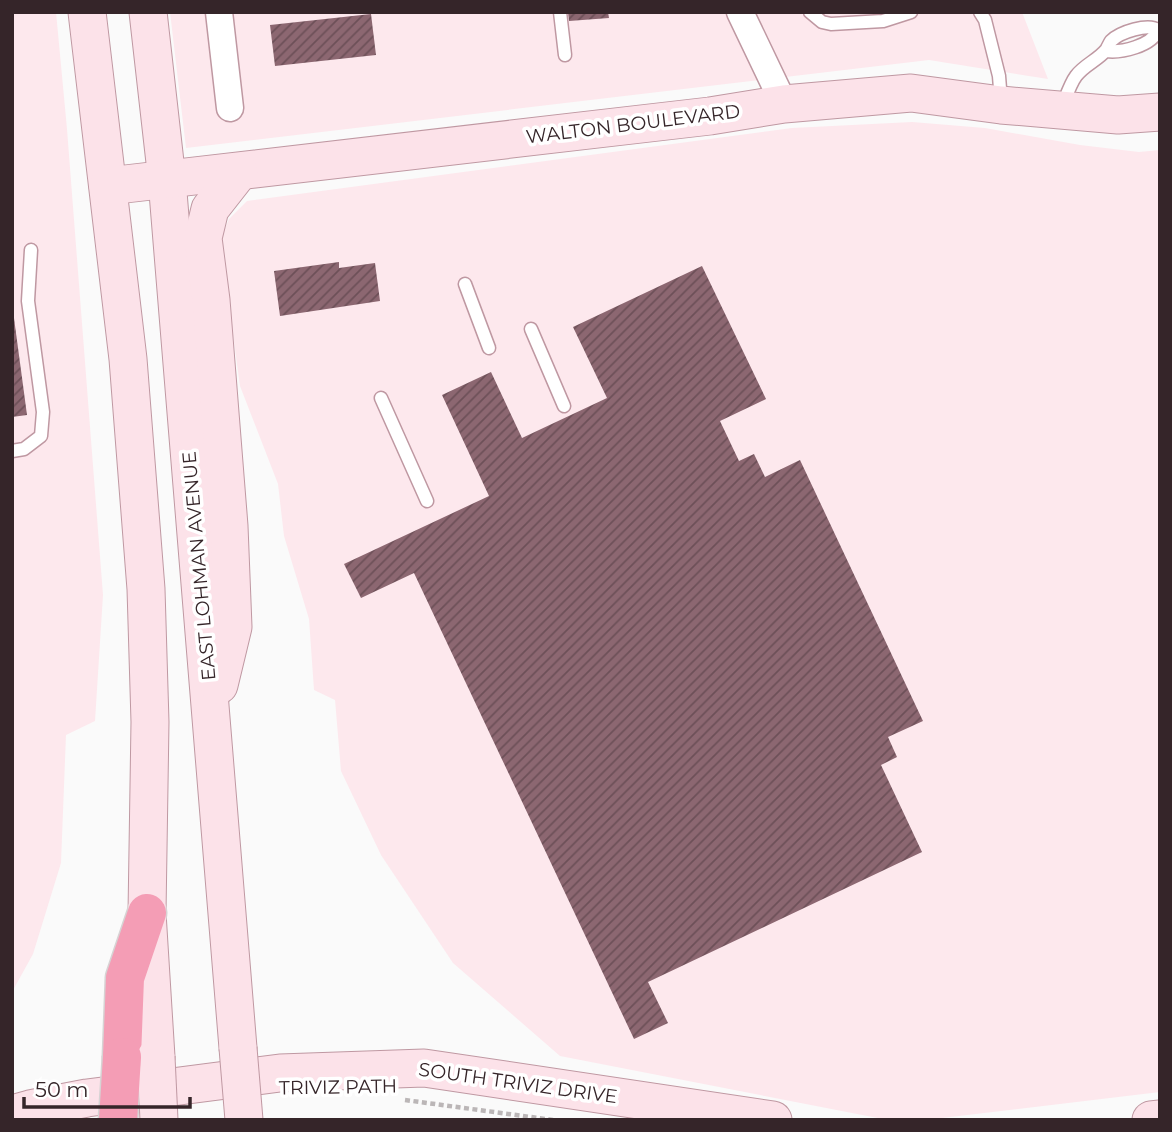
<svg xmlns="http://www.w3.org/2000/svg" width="1172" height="1132" font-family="Montserrat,sans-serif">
<defs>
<pattern id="building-hatch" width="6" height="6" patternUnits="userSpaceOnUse" patternTransform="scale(1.75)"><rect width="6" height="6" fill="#8c6771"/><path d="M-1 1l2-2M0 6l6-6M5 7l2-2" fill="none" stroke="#6d5058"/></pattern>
</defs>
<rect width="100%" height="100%" fill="#fafafa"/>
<g fill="#fde8ed">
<path d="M12,12H56L67,129L103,595L95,721L66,735L61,863L33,954L12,992Z"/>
<path d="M170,12H1022L1048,79L929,60L186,148Z"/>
<path d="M912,122L985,128L1080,145L1139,152L1160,150V1092L925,1120H888L560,1056L453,963L381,855L341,771L335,700L314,690L309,619L284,536L278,484L240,386L220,240L229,219L247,201L792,128Z"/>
</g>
<g fill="url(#building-hatch)">
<path d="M568,12H608L609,18L569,21Z"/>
<path d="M371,14L376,55L275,66L270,25Z"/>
<path d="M339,262V268L375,263L380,301L280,316L274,271Z"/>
<path d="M702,266L766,399L720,421L739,461L754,454L765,477L800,460L923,721L888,737L897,757L881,765L922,852L648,982L668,1023L634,1039L414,573L361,598L344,564L489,496L442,395L491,372L522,438L607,398L573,327Z"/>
<path d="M14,318L27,415L12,417V319Z"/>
</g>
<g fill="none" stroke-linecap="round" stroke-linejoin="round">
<g stroke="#bf98a2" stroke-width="15">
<g id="lane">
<path d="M560,12L565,55"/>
<path d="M810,12L822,22L831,24L883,21L911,12"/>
<path d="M980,12L985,20L999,76L1001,101"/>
<path d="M1062,107C1066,97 1070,84 1076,76C1084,65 1098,60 1106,50C1107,49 1110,42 1111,41C1120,32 1148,23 1158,30C1152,46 1121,53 1106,51"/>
<path d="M465,284L489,348"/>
<path d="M531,329L564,406"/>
<path d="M381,398L427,501"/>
<path d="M12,451L24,449L41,436L43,412L28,301L31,250"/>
</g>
</g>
<g stroke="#bf98a2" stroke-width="29">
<g id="street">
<path d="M219,12L230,108"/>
<path d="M740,12L784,104"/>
</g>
</g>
<g stroke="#bf98a2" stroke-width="39">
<g id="secondary">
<path d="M87,12L128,359L146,589L150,722L147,913L156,1057"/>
<path d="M148,12L167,180L238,1048"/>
<path d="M108,186L710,116L784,104L911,93L1001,105L1118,115L1160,112"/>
<path d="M219,685L233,627L229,526L211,300L203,238L210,209L239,172"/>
<path d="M12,1114L30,1109L87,1098L280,1073L424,1068L773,1120"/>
<path d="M1151,1120L1160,1119"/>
</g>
</g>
<g stroke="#d7d3d4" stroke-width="41">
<path id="highway" d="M122,1057L125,978L147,913"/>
</g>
<path stroke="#bbb6b7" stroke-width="4.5" stroke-dasharray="5 3.5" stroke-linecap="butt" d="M405,1100L553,1120"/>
<use href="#lane" stroke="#fff" stroke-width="12"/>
<use href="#street" stroke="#fff" stroke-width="26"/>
<use href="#secondary" stroke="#fce2e9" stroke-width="37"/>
<use href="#highway" stroke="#f49db5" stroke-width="38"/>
<g stroke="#bf98a2" stroke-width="39" stroke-linecap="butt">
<g id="secondary-bridge">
<path d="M238,1048L244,1120"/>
<path d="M156,1057L159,1120"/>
</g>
</g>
<g stroke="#d7d3d4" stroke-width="41" stroke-linecap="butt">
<path id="highway-bridge" d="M118,1120L122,1057"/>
</g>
<use href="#secondary-bridge" stroke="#fce2e9" stroke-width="37"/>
<use href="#highway-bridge" stroke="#f49db5" stroke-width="38"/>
</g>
<g text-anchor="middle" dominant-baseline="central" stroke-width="7" stroke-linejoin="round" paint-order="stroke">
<g font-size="19" fill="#352529" stroke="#fff">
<text transform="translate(633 124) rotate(-7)">WALTON BOULEVARD</text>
<text transform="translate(199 566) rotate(-95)">EAST LOHMAN AVENUE</text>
<text transform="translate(518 1083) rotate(8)">SOUTH TRIVIZ DRIVE</text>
<text transform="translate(338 1087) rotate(-1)">TRIVIZ PATH</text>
</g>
</g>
<rect width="1172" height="1132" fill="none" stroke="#352529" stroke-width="28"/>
<path d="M24 1097v10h166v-10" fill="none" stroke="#352529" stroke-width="3.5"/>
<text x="35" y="1097" font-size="21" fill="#352529" stroke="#ffffff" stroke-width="5" paint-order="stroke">50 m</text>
</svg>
